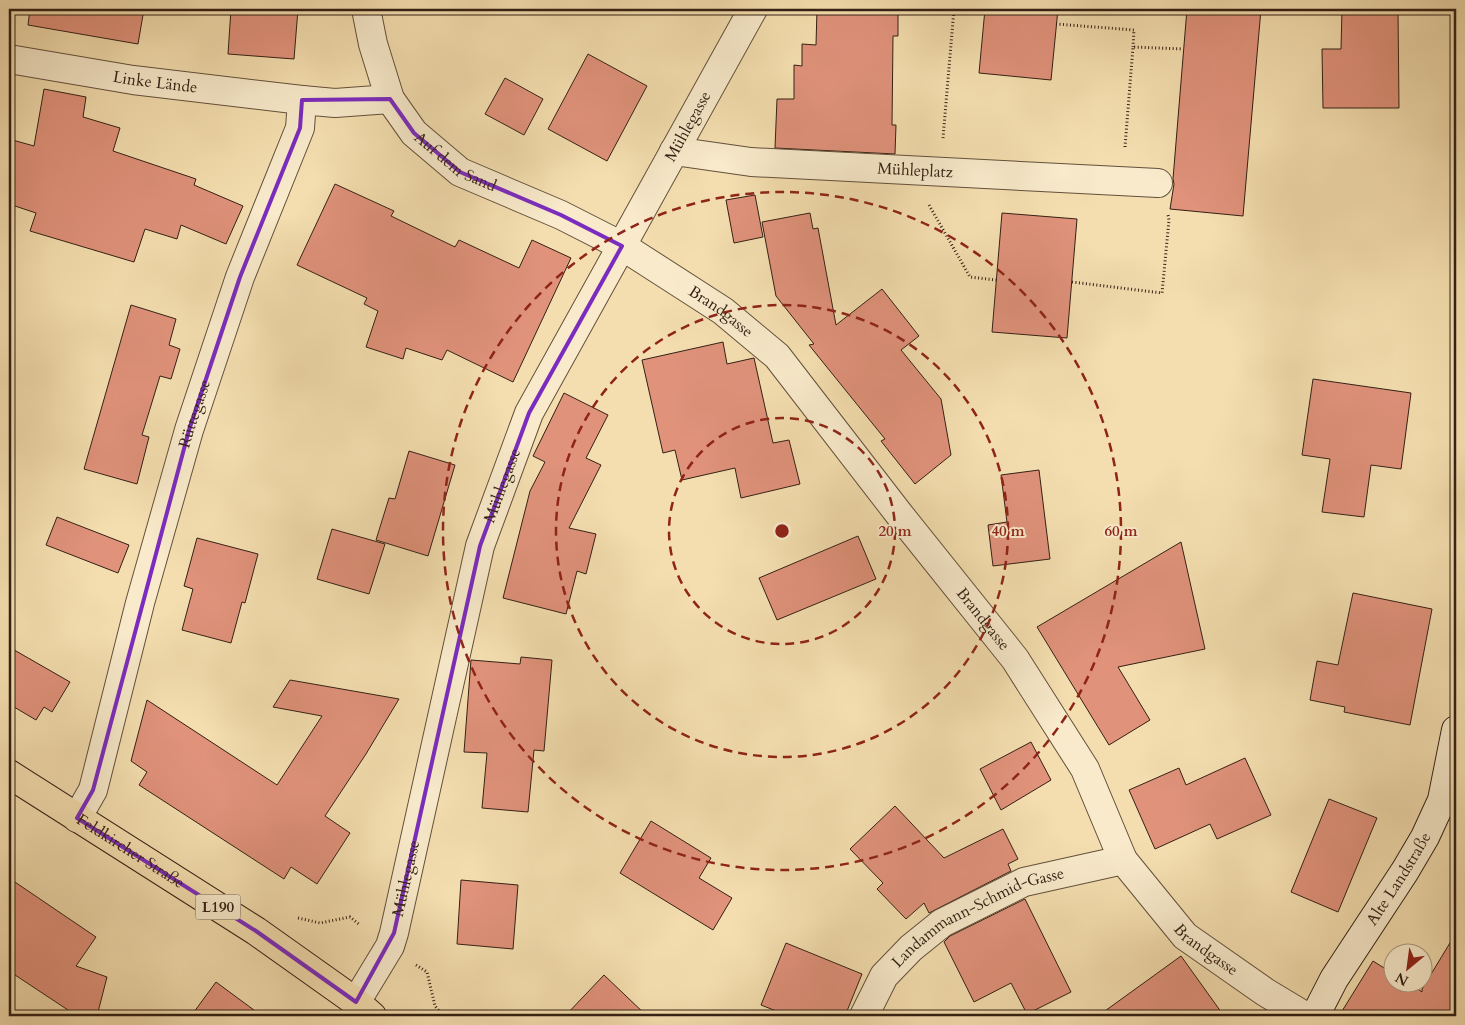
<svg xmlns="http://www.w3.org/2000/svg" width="1465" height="1025" font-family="Cardo,serif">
<rect width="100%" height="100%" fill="#f4deaf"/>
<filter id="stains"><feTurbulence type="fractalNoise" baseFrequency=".004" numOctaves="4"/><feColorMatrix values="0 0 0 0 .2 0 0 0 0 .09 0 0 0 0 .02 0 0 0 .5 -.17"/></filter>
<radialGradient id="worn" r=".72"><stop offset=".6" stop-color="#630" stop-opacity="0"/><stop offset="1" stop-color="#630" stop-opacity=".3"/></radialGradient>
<g fill="#e0927b" stroke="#332014">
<path d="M30,9H144L138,44L28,25Z"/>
<path d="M231,9H298L294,59L228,54Z"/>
<path d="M817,9H898V36H893L892,125H896L895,154L775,148L777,99H794V65L802,66V44L816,45Z"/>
<path d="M985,9H1058L1051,80L979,73Z"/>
<path d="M1187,9H1261L1243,216L1170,209L1174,184L1173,179Z"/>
<path d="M1342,9H1398L1399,108H1323L1322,49H1341Z"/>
<path d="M588,54L647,86L607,161L548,129Z"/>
<path d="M505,78L543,99L524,135L485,114Z"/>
<path d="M44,89L86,97L83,117L120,128L113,151L196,179L194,185L243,206L226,244L181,225L177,239L145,229L134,262L30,231L36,213L9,204V139L34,146Z"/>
<path d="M335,184L394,211L391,216L455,247L459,240L519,268L532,240L571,258L513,382L447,350L442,360L406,348L403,359L366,347L378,311L364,304L367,298L297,265Z"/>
<path d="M755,195L763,237L734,243L726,200Z"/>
<path d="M810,213L813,229L818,228L836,325L882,289L919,336L901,350L941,399L951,455L915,484L881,441L885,439L809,345L814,344L776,296L762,222Z"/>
<path d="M1002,213L1077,219L1067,338L992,332Z"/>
<path d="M131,305L176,319L169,345L180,349L171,379L160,376L142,435L149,437L137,484L84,469Z"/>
<path d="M723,342L727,364L754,358L773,443L789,440L800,484L741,498L735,468L682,480L675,450L663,453L642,360Z"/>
<path d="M1313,379L1411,393L1401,469L1371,465L1364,517L1322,512L1330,459L1302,455Z"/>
<path d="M564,393L608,415L586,458L601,465L569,528L596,534L586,574L577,571L566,614L503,598L530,491L545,462L533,456Z"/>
<path d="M409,451L455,465L428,556L376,540L389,498L395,499Z"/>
<path d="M1039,470L1050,559L993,566L988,525L1007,522L1001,475Z"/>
<path d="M57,517L129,545L118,573L46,545Z"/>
<path d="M332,529L385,544L369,594L317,579Z"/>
<path d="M858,536L876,579L777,620L759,578Z"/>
<path d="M197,538L258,554L245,603L242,602L231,643L182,630L193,589L184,586Z"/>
<path d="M1181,542L1205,649L1118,667L1150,720L1109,745L1037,627Z"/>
<path d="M1353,593L1432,609L1410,725L1344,712L1345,707L1310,700L1317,661L1338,665Z"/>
<path d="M9,647L70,682L52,712L44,707L36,720L9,704Z"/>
<path d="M521,657L552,660L544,751L534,750L528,812L482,808L487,753L464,752L471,660L520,664Z"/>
<path d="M290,680L399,699L366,754L325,816L350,833L317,884L291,867L284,879L139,785L147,772L131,761L147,700L277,785L322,716L273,707Z"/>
<path d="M1031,742L1051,780L1001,810L980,769Z"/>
<path d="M1245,758L1271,815L1217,839L1210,824L1155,849L1129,790L1179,768L1186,785Z"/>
<path d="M1329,799L1377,818L1338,912L1291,892Z"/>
<path d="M895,806L944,858L1003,829L1018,859L1008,864L1011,871L929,913L924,903L906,919L877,889L883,883L850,849Z"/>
<path d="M651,821L711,858L699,878L732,898L713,930L620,873Z"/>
<path d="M9,878L96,937L76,966L107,977L97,1016H77L9,971Z"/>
<path d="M461,880L518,885L513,949L457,944Z"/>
<path d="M1025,899L1071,992L1027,1014L1011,983L974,1002L944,942L950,936Z"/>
<path d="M1456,933V1016H1339L1373,961L1392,973V982H1408L1422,992V989Z"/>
<path d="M786,943L862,974L845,1016H789L761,1005Z"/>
<path d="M1181,956L1224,1016H1098Z"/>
<path d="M604,975L647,1016H565Z"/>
<path d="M216,982L262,1016H191Z"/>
</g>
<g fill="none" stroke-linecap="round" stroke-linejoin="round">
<g stroke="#63503b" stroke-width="30">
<g id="street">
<path id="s1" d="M366,9L373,44L390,99L414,133L460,172L561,215L622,246L723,311L777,356L899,514L1015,659L1085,769L1123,860L1185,936L1265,992L1305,1016"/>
<path id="s2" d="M9,59L133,80L302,100"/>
<path id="s3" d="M674,151L751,162L1158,183"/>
<path id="s4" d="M77,818L93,790L140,603L189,430L240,277L300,128L302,100L335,103L390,99"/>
<path id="s5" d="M356,1002L390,946L394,933L480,546L529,413L753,9"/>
<path id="s6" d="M864,1016L884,976L911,948L942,923L1024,882L1123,860"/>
</g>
</g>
<g stroke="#332014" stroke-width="30">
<g id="secondary">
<path id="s7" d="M1315,1016L1334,979L1405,871L1425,837L1442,800L1456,730"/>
</g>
</g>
<g stroke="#332014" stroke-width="30">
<g id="primary">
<path id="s8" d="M9,774L256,931L356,1002L372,1016"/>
</g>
</g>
<g stroke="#332014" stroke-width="3" stroke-dasharray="1 2.5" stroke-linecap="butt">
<path d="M1056,24L1134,30L1133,47"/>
<path d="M943,138L954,9L985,13"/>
<path d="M1125,147L1133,47L1183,49"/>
<path d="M929,205L970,277L996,280"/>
<path d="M1072,282L1162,293L1169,220L1168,215"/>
<path d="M298,918L320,923L350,917L360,925"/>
<path d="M416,965L427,972L435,1006L443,1016"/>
</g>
<use href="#street" stroke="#f8eacb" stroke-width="28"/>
<use href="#secondary" stroke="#f8eacb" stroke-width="28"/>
<use href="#primary" stroke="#f4deaf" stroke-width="28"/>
</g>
<path fill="none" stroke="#7b2cbf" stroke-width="4" stroke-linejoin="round" d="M390,99L414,133L460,172L561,215L622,246L529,413L480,546L394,933L356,1002L256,931L77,818L93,790L189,430L240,277L300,128L302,100Z"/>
<g fill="none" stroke="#8f2418" stroke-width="2.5" stroke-dasharray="9 6">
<circle cx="782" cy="531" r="113"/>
<circle cx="782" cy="531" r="226"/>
<circle cx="782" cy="531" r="339"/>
</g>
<g text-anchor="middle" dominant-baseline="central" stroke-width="4" stroke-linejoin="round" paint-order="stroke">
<rect fill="#f8eacb" stroke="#6e5d4b" stroke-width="1" x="195.5" y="894.5" width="45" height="25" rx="4"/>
<g font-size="15" font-weight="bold" fill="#332014">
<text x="218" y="907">L190</text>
</g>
<g font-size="16" fill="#332014" stroke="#f8eacb">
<text stroke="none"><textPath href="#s2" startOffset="148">Linke Lände</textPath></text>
<text stroke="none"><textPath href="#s5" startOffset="945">Mühlegasse</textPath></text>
<text stroke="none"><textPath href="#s1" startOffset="186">Auf dem Sand</textPath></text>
<text stroke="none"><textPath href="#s3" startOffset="242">Mühleplatz</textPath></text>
<text stroke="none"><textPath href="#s1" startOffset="492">Brandgasse</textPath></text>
<text stroke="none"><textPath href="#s4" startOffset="422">Rüttegasse</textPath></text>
<text stroke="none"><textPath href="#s5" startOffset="540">Mühlegasse</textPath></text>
<text stroke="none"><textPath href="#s1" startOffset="898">Brandgasse</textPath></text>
<text stroke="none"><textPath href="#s8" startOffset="144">Feldkircher Straße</textPath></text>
<text stroke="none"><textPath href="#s7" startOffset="161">Alte Landstraße</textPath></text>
<text stroke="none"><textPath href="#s5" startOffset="135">Mühlegasse</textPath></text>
<text stroke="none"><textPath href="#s6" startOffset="158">Landammann-Schmid-Gasse</textPath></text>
<text stroke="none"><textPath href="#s1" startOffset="1301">Brandgasse</textPath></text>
</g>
</g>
<circle cx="782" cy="531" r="8" fill="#8f2418" stroke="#f8eacb" stroke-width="2.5"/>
<g font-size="15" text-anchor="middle" font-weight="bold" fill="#8f2418" stroke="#f8eacb" stroke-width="4" stroke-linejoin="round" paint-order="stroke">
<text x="895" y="536">20 m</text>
<text x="1008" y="536">40 m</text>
<text x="1121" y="536">60 m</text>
</g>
<rect width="1465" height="1025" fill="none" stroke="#f4deaf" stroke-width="30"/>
<rect x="10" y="10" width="1445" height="1005" fill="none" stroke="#332014" stroke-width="2.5"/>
<rect x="15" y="15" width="1435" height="995" fill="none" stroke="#332014"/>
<g transform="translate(1408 968) rotate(209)"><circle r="24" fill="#f8eacb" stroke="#a99982"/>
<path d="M0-4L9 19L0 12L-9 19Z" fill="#8f2418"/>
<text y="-8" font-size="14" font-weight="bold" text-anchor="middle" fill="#332014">N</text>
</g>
<rect width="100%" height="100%" filter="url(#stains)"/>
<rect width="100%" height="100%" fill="url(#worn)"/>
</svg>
